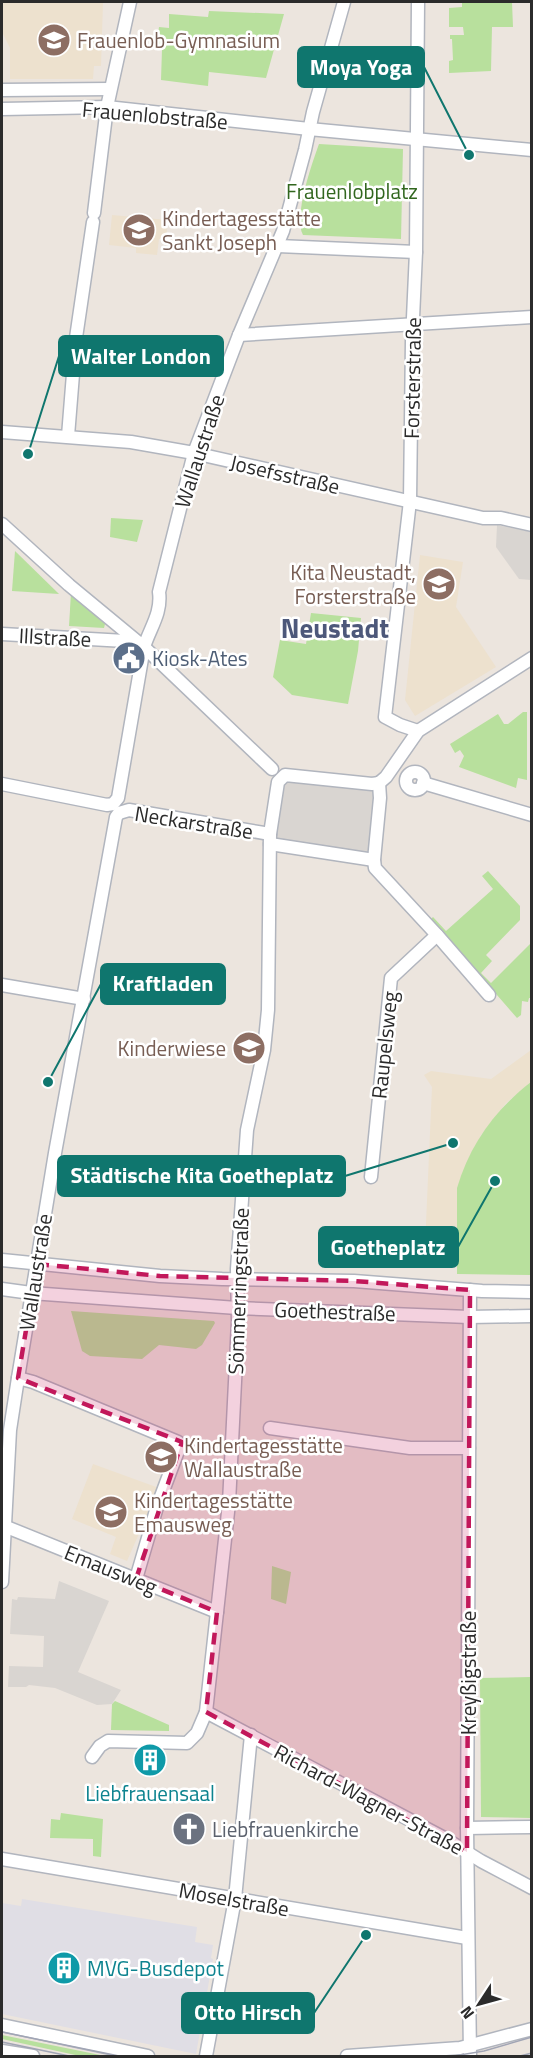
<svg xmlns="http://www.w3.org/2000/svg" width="533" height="2058" font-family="'Titillium Web',sans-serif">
<rect width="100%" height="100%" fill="#ece5de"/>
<path fill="#e0dee5" d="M22,1899L197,1927L195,1942L213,1945L211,1958L213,1959L196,2054L2,2014V1903L21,1906Z"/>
<g fill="#ede1ce">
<path d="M2,2H103L101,66H94L93,79H10V48L2,32Z"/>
<path d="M112,215L168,220L166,239H159L157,255L136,253V248L109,245Z"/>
<path d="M420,555L463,562L456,607L496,667L415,716L405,700Z"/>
<path d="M531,1050V1082L506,1103L481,1135L457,1188V1246H425L432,1087L424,1075L431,1071L491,1079Z"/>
<path d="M93,1464L159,1488L127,1561L110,1554L116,1537L72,1519Z"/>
</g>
<g fill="#b8e09d">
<path d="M462,2H512L513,27H492L491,71L449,73V61L453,60L452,39H450V35H464L463,27H449V8L462,7Z"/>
<path d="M209,11L284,14L266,78L209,72L208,86L161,80L162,49L156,48L159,27L169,28V14L208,17Z"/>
<path d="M319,144L403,149L401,239L303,235C293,217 312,163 319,144Z"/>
<path d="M111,518L143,520L137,542L110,537Z"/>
<path d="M15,551L59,594L12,591Z"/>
<path d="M71,593L105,624L104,628L69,626Z"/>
<path d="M311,613L361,618L358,651L348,704L292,695L273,677L280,640L306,644Z"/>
<path d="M523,712H527V780L518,778L516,788L459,767L464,756L460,750L455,753L450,744L498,714L504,724H508Z"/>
<path d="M488,871L520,906V920L486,955L492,961L481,973L491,983L531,943V998H529L528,1002L522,1001L521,1015L517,1018L431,919L433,917L446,931L493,889L482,876Z"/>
<path d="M531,1082V1275L457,1274V1188C470,1144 495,1110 531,1082Z"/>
<path d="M71,1311L214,1321L215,1323L202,1345L196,1349L159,1345L142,1359L90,1356L82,1351Z"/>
<path d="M272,1566L291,1572L286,1604L271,1599Z"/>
<path d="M531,1677V1818L481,1817L480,1678Z"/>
<path d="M115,1701L169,1725V1731L111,1730L112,1704Z"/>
<path d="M61,1813L103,1819L101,1857L93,1856V1839L50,1838L51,1819L60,1820Z"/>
<path d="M2,2035L105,2056H80L2,2039Z"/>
</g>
<g fill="#d9d5d1">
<path d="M497,525L531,532V580L519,579L496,547Z"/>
<path d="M281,777L379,783L374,860L270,844Z"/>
<path d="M59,1581L109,1601L78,1672L121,1690L112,1704L97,1705L55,1688L29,1685L26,1687H8L9,1666L43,1667L44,1636L10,1634L12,1599L17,1600L18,1597L55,1599Z"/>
</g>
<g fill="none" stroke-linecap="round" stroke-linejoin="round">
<g stroke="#b1b5be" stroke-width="15">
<g id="minor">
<path d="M418,2L416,252L412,340L410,501L385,717L400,725L418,731"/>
<path d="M2,90L110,89"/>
<path d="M2,109L107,107L309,129L532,150"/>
<path d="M94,213L107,107L130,2"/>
<path d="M278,246L416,252"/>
<path d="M239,335L532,317"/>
<path d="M2,432L131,442L194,453L483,518H501L532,525"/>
<path d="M68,436L73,374L72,365L93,222"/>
<path d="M2,524L69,585L144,647L272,769"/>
<path d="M2,634L125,641L140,645"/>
<circle cx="415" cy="781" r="9"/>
<path d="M379,783L380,798L374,860L375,868L437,935L489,995"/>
<path d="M379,783L386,777L418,731L532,658"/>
<path d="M423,783L532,815"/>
<path d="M2,784L107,805L113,804L118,798L144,647C150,628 162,613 159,592L194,453L239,335L283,231L305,150L313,112L344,2"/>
<path d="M270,844L374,860"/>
<path d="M2,985L84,999"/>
<path d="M371,1177L391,978L437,935"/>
<path d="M2,1260L160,1276L222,1279L354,1281L482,1291L532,1292"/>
<path d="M2,1289L31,1293L237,1308L469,1317L532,1316"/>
<path d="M18,1378L33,1382L178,1442V1451L157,1507L136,1579"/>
<path d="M270,1428L410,1448H469"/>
<path d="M4,1526L217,1612"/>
<path d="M2,1582L10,1430L18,1378L55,1153L116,817L119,813L129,810L270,834"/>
<path d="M206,1712L446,1839L481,1861L532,1888"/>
<path d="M92,1757L100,1746L108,1741L187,1743L197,1733L206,1712L229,1503L238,1321L237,1269L247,1130L264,1050L268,1010L270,834L278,782L285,775L372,784L379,783"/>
<path d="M467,1828L532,1827"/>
<path d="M2,1859L467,1938"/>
<path d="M2,2025L148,2056"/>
<path d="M2,2051L33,2056"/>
<path d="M206,2056L235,1899L251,1735"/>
<path d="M347,2056L460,2048L532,2029"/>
<path d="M470,2056L467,1828L470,1290"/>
</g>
</g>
<use href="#minor" stroke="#fff" stroke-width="12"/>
<g stroke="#a1a5b5" stroke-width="1.5">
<path d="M2,2032L119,2056"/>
<path d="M2,2042L69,2056"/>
<path d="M454,2056L484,2051L532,2037"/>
<path d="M520,2056L532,2053"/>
</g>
</g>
<path fill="#c2185b" fill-opacity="0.2" stroke="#c2185b" stroke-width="4.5" stroke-dasharray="12 8" stroke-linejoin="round" d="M37,1264L160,1276L354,1281L470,1290L467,1852L206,1712L217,1612L136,1579L182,1442L18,1378Z"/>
<defs>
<g id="school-disc" transform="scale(1.725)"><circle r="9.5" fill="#8d6e63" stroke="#fff"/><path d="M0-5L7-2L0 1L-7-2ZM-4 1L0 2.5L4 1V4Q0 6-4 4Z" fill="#fff"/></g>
<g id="civic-disc" transform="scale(1.725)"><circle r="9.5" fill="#5c6f8a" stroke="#fff"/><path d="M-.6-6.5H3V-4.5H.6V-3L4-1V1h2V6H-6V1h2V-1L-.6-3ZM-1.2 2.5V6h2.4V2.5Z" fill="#fff"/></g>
<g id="building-disc" transform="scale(1.725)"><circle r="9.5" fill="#0f9aa8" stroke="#fff"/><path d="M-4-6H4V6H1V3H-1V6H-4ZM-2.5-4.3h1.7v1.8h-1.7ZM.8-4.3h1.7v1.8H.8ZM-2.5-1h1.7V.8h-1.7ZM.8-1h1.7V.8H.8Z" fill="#fff"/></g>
<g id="church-disc" transform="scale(1.725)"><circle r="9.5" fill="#6b7280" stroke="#fff"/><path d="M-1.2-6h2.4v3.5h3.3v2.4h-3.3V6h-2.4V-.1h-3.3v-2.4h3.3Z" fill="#fff"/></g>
</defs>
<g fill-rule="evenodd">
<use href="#school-disc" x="54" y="40"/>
<use href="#school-disc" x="139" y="230"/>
<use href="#school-disc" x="439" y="584"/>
<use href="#civic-disc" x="129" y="658"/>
<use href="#school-disc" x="249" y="1048"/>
<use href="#school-disc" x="161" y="1457"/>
<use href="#school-disc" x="111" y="1512"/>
<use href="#building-disc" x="150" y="1760"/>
<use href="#church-disc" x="189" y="1829"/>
<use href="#building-disc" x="64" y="1968"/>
</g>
<g text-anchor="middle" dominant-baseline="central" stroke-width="5" stroke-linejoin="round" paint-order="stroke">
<g font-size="21" fill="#785e54" stroke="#fff" text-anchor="start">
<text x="77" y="40">Frauenlob-Gymnasium</text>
<text x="162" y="218">Kindertagesstätte<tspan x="162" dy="24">Sankt Joseph</tspan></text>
<text x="416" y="572" text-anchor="end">Kita Neustadt,<tspan x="416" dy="24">Forsterstraße</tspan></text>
<text x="226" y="1048" text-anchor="end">Kinderwiese</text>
<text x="184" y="1445">Kindertagesstätte<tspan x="184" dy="24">Wallaustraße</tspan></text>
<text x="134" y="1500">Kindertagesstätte<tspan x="134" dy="24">Emausweg</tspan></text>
</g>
<g font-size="21" fill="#2b2b2b" stroke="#fff">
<text transform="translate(155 115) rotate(5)">Frauenlobstraße</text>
<text transform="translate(412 378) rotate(-89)">Forsterstraße</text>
<text transform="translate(199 451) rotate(-72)">Wallaustraße</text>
<text transform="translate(285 474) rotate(13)">Josefsstraße</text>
<text transform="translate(55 637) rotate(3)">Illstraße</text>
<text transform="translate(194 822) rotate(9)">Neckarstraße</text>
<text transform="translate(384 1045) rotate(-84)">Raupelsweg</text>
<text transform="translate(35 1272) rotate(-81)">Wallaustraße</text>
<text transform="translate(238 1291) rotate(-88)">Sömmerringstraße</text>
<text transform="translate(335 1311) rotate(2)">Goethestraße</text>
<text transform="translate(111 1569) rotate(22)">Emausweg</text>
<text transform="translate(468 1673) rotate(-90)">Kreyßigstraße</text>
<text transform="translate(369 1799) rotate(28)">Richard-Wagner-Straße</text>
<text transform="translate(234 1899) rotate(10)">Moselstraße</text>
</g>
<g font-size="21" fill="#31661e" stroke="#fff">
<text x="352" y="191">Frauenlobplatz</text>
</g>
<g font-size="21" fill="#4e5e75" stroke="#fff" text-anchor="start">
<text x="152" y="658">Kiosk-Ates</text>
</g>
<g font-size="21" fill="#0d838f" stroke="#fff">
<text x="150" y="1793">Liebfrauensaal</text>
<text x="87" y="1968" text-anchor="start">MVG-Busdepot</text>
</g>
<g font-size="21" fill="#5b616d" stroke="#fff" text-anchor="start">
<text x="212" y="1829">Liebfrauenkirche</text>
</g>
<g font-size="27" font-weight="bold" fill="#4d587a" stroke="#fff">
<text x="335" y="627">Neustadt</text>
</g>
</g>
<path fill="none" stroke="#0f766e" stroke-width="2" d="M469 155L424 67M28 454L59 356M48 1082L101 984M453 1143L345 1176M495 1181L458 1247M366 1935L314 2013"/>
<g fill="#0f766e" stroke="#fff" stroke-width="2">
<circle cx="469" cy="155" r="6"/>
<circle cx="28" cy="454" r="6"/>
<circle cx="48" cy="1082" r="6"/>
<circle cx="453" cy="1143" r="6"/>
<circle cx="495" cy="1181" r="6"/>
<circle cx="366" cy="1935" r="6"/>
</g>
<g fill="#0f766e" stroke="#0f766e" stroke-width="2">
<rect x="298" y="47" width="126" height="40" rx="6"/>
<rect x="59" y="336" width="164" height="40" rx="6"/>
<rect x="101" y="964" width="124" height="40" rx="6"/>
<rect x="58" y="1156" width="287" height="40" rx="6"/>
<rect x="319" y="1227" width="139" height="40" rx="6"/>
<rect x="182" y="1993" width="132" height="40" rx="6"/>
</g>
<g font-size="22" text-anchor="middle" font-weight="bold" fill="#fff">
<text x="361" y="75">Moya Yoga</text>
<text x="141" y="364">Walter London</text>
<text x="163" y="991">Kraftladen</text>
<text x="202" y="1183">Städtische Kita Goetheplatz</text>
<text x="388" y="1255">Goetheplatz</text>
<text x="248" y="2020">Otto Hirsch</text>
</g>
<rect width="533" height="2058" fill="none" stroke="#2b2b2b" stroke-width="6"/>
<g transform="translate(479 2004) rotate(234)" stroke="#ffffff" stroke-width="4.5" paint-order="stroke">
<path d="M0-4.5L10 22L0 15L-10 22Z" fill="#2b2b2b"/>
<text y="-9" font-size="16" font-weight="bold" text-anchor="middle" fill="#2b2b2b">N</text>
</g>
</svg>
